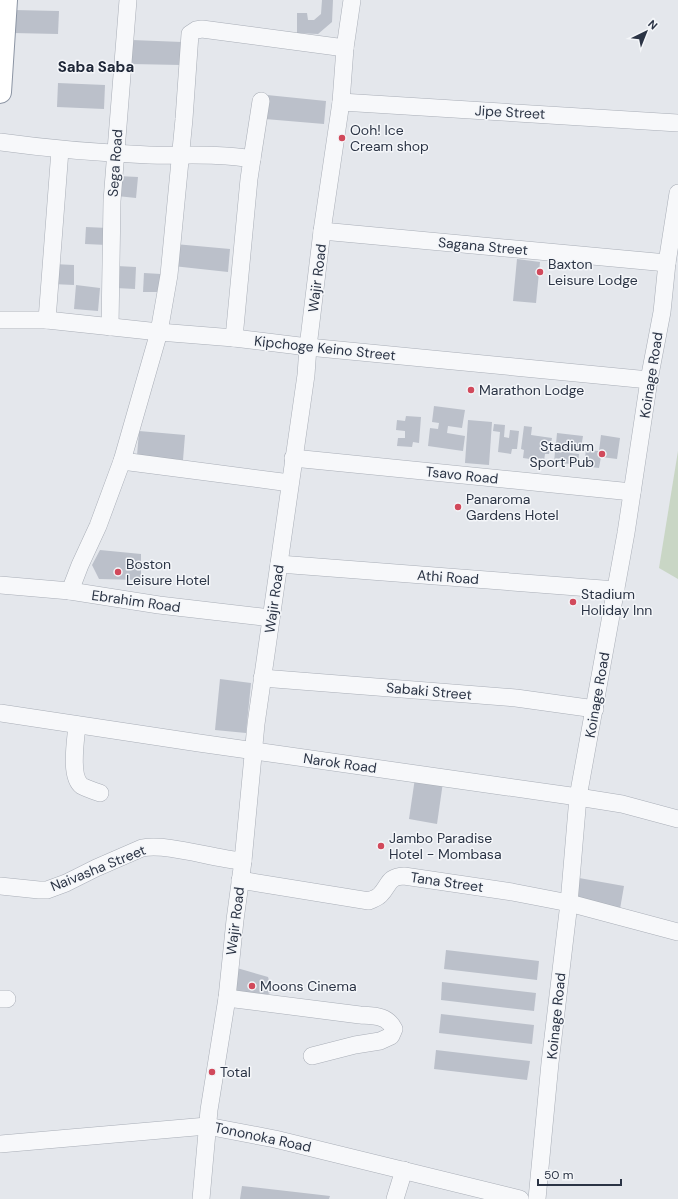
<svg xmlns="http://www.w3.org/2000/svg" width="678" height="1199" font-family="'DM Sans',sans-serif">
<rect width="100%" height="100%" fill="#e4e7ec"/>
<path fill="#c9d6c5" d="M678,451V579L659,568Z"/>
<g fill="#bbc0ca">
<path d="M322,0H333L332,22L318,34L297,33V13H307L308,20H314L321,14Z"/>
<path d="M14,10L59,11L58,34L13,33Z"/>
<path d="M132,40L182,42L181,65L131,64Z"/>
<path d="M58,83L105,85L104,109L57,107Z"/>
<path d="M267,95L326,101L324,124L265,119Z"/>
<path d="M118,176L138,177L136,198L117,196Z"/>
<path d="M86,227L108,228L107,245L85,244Z"/>
<path d="M175,244L230,249L228,272L173,266Z"/>
<path d="M517,259L540,262L536,303L513,301Z"/>
<path d="M53,264L74,265V285L52,284Z"/>
<path d="M117,266L136,267L135,289L116,288Z"/>
<path d="M144,273L161,274V292H143Z"/>
<path d="M76,285L100,288L98,311L74,309Z"/>
<path d="M434,406L465,410L462,428L448,426L447,433L465,436L463,451L428,446L430,428L438,429L439,423L432,422Z"/>
<path d="M406,416L421,417L419,443L413,442L412,447L397,446L398,438H405V431L396,430L397,420L405,421Z"/>
<path d="M468,420L492,422L489,465L465,463Z"/>
<path d="M494,424L505,425L504,437L509,438L510,430L519,431L517,449H512L511,454L498,452L500,432L493,431Z"/>
<path d="M524,426L532,427L531,435L552,438L549,454H545L544,461L523,458L524,450L521,449Z"/>
<path d="M139,431L185,435L183,460L137,456Z"/>
<path d="M557,433L583,436L581,448L570,447V453L579,454L578,465L554,462L555,452H564L565,445L556,444Z"/>
<path d="M601,435L620,438L617,459L601,457L599,468L584,466L586,450L599,451Z"/>
<path d="M100,550L141,554V580L99,579L92,565Z"/>
<path d="M220,679L251,683L246,733L215,730Z"/>
<path d="M415,778L443,782L437,824L409,819Z"/>
<path d="M579,878L624,886L620,909L575,900Z"/>
<path d="M446,950L539,961L537,980L444,969Z"/>
<path d="M237,968L268,977L272,991L260,1001L237,996L233,982Z"/>
<path d="M442,982L536,993L534,1011L441,1000Z"/>
<path d="M441,1014L534,1025L532,1044L439,1033Z"/>
<path d="M436,1050L530,1061L527,1080L434,1069Z"/>
<path d="M242,1186L330,1196L329,1199H240Z"/>
</g>
<g fill="none" stroke-linecap="round" stroke-linejoin="round">
<g stroke="#a9aeb7" stroke-width="18">
<g id="minor">
<path d="M341,102L678,123"/>
<path d="M0,142C50,149 99,153 149,155C183,156 218,153 252,159L249,179L234,338"/>
<path d="M252,159L261,101"/>
<path d="M322,231L667,263"/>
<path d="M0,320H47L159,332L234,338L308,347L649,380"/>
<path d="M47,320L60,150"/>
<path d="M110,327L112,201L128,0"/>
<path d="M293,458L632,492"/>
<path d="M122,461L290,483"/>
<path d="M279,564L616,590"/>
<path d="M0,585L70,591L159,605L271,618"/>
<path d="M70,591L80,565L98,526L122,461L159,332L169,275L184,119L190,34L196,30L202,29L345,48"/>
<path d="M262,678L516,698L595,709"/>
<path d="M0,713L199,743L578,797L622,804L678,819"/>
<path d="M77,725C76,739 69,777 82,786C88,789 94,791 100,793"/>
<path d="M240,880L369,901C373,899 377,898 380,895C390,885 387,877 404,876L512,892L569,903L678,932"/>
<path d="M0,886L39,890H47L66,883L96,868L142,848C169,843 213,859 243,861"/>
<path d="M227,998L360,1015C374,1016 387,1015 394,1029L391,1036L380,1041L355,1045L312,1056"/>
<path d="M0,999H7"/>
<path d="M0,1144L207,1126L275,1139L520,1199"/>
<path d="M201,1199L209,1110L227,998L235,920L243,861L256,724L306,375L308,347L322,231L341,102L345,48L352,0"/>
<path d="M395,1199L404,1170"/>
<path d="M537,1199L550,1063L569,903L578,797L626,533L649,380L662,312L667,263L678,193"/>
</g>
</g>
<g stroke="#8b94a3" stroke-width="24">
<path id="highway" d="M0,92L6,0"/>
</g>
<use href="#minor" stroke="#f7f8fa" stroke-width="17"/>
<use href="#highway" stroke="#fff" stroke-width="22"/>
</g>
<g fill="#d1495b" stroke="#f4f6f9" stroke-width="1.5">
<circle cx="342" cy="138" r="4"/>
<circle cx="540" cy="272" r="4"/>
<circle cx="471" cy="390" r="4"/>
<circle cx="602" cy="454" r="4"/>
<circle cx="458" cy="507" r="4"/>
<circle cx="118" cy="572" r="4"/>
<circle cx="573" cy="602" r="4"/>
<circle cx="381" cy="846" r="4"/>
<circle cx="252" cy="986" r="4"/>
<circle cx="212" cy="1072" r="4"/>
</g>
<g text-anchor="middle" dominant-baseline="central" stroke-width="3" stroke-linejoin="round" paint-order="stroke">
<g font-size="14" fill="#2b3445" stroke="#f4f6f9">
<text transform="translate(510 112) rotate(3)">Jipe Street</text>
<text transform="translate(115 163) rotate(-86)">Sega Road</text>
<text transform="translate(483 246) rotate(5)">Sagana Street</text>
<text transform="translate(317 278) rotate(-83)">Wajir Road</text>
<text transform="translate(325 348) rotate(6)">Kipchoge Keino Street</text>
<text transform="translate(651 375) rotate(-81)">Koinage Road</text>
<text transform="translate(462 475) rotate(6)">Tsavo Road</text>
<text transform="translate(448 577) rotate(4)">Athi Road</text>
<text transform="translate(274 599) rotate(-82)">Wajir Road</text>
<text transform="translate(136 601) rotate(8)">Ebrahim Road</text>
<text transform="translate(429 691) rotate(5)">Sabaki Street</text>
<text transform="translate(597 695) rotate(-80)">Koinage Road</text>
<text transform="translate(340 763) rotate(8)">Narok Road</text>
<text transform="translate(98 868) rotate(-22)">Naivasha Street</text>
<text transform="translate(447 882) rotate(8)">Tana Street</text>
<text transform="translate(235 921) rotate(-83)">Wajir Road</text>
<text transform="translate(556 1016) rotate(-84)">Koinage Road</text>
<text transform="translate(263 1137) rotate(12)">Tononoka Road</text>
</g>
<g font-size="14" fill="#2b3445" stroke="#f4f6f9" text-anchor="start">
<text x="350" y="130">Ooh! Ice<tspan x="350" dy="16">Cream shop</tspan></text>
<text x="548" y="264">Baxton<tspan x="548" dy="16">Leisure Lodge</tspan></text>
<text x="479" y="390">Marathon Lodge</text>
<text x="594" y="446" text-anchor="end">Stadium<tspan x="594" dy="16">Sport Pub</tspan></text>
<text x="466" y="499">Panaroma<tspan x="466" dy="16">Gardens Hotel</tspan></text>
<text x="126" y="564">Boston<tspan x="126" dy="16">Leisure Hotel</tspan></text>
<text x="581" y="594">Stadium<tspan x="581" dy="16">Holiday Inn</tspan></text>
<text x="389" y="838">Jambo Paradise<tspan x="389" dy="16">Hotel - Mombasa</tspan></text>
<text x="260" y="986">Moons Cinema</text>
<text x="220" y="1072">Total</text>
</g>
<g font-size="15" font-weight="bold" fill="#1d2536" stroke="#f4f6f9">
<text x="96" y="67">Saba Saba</text>
</g>
</g>
<g transform="translate(646 32) rotate(43)" stroke="#f4f6f9" stroke-width="3" paint-order="stroke">
<path d="M0-3L7 15L0 10L-7 15Z" fill="#2b3445"/>
<text y="-6" font-size="11" font-weight="bold" text-anchor="middle" fill="#2b3445">N</text>
</g>
<path d="M538 1179v6h83v-6" fill="none" stroke="#2b3445" stroke-width="2"/>
<text x="544" y="1179" font-size="12" fill="#2b3445" stroke="#f4f6f9" stroke-width="3" paint-order="stroke">50 m</text>
</svg>
